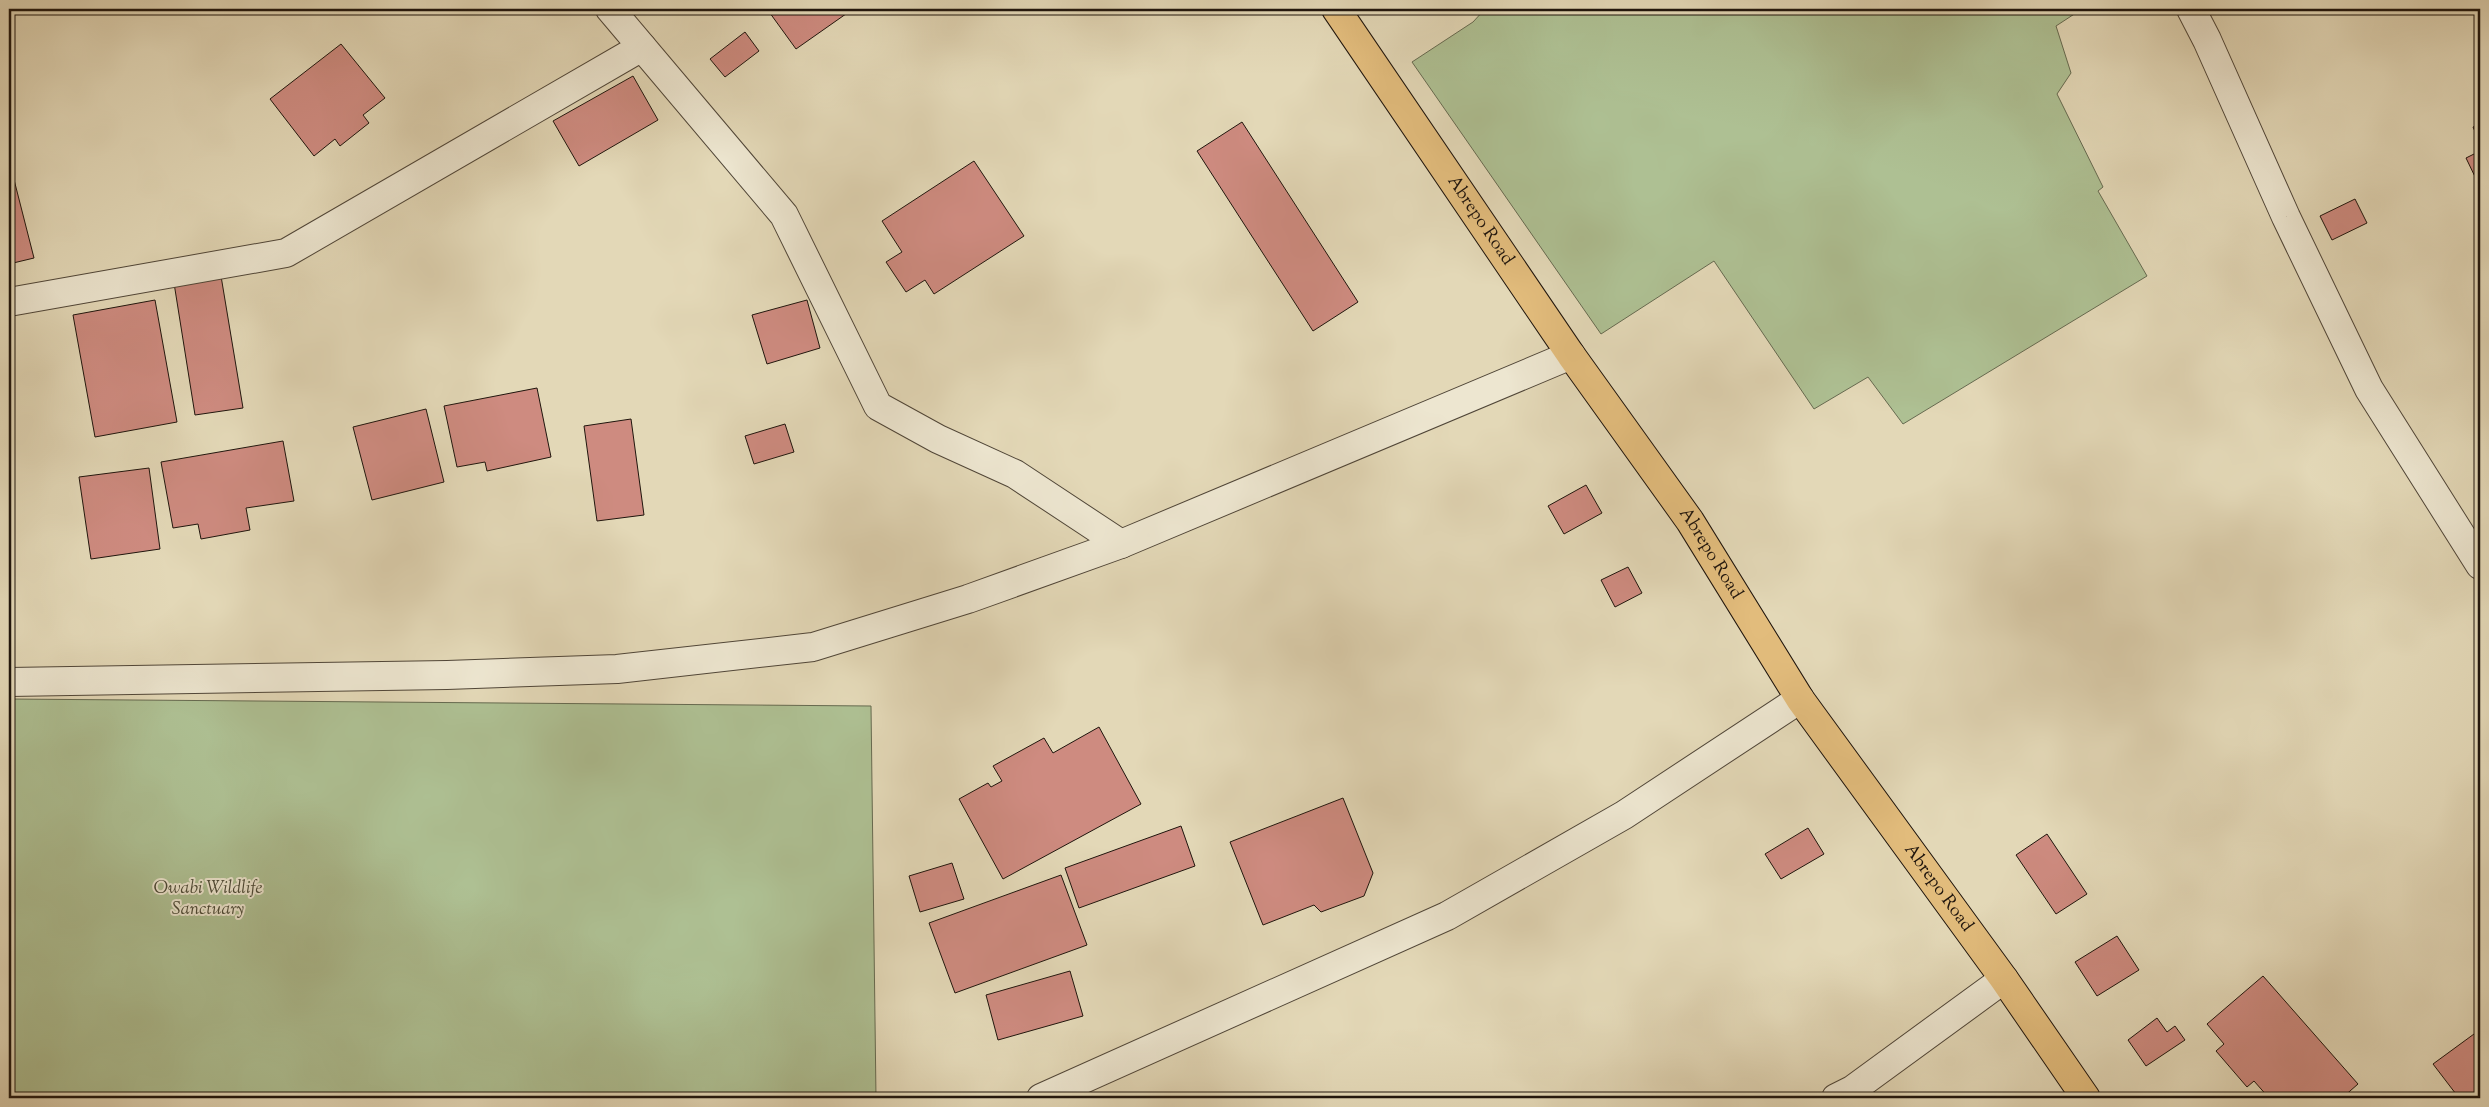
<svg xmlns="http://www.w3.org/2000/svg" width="2489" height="1107" font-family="'Sorts Mill Goudy',serif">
<rect width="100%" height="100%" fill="#e3d8b7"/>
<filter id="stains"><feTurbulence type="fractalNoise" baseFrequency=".004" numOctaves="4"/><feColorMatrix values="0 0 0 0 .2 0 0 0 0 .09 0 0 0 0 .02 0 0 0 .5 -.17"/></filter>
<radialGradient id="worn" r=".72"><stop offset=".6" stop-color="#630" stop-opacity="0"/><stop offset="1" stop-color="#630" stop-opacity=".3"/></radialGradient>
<g fill="#aec093" stroke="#666a50">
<path d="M1485,9H2082L2056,26L2071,73L2057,94L2103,187L2098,191L2147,276L1903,424L1868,377L1814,409L1714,261L1601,334L1412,62L1473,22Z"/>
<path d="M9,699L871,706L876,1098H9Z"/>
</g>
<g fill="#ce8b80" stroke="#1f150d">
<path d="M767,9H853L796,49Z"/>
<path d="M745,32L759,51L725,77L710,59Z"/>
<path d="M341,44L385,98L363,115L369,123L340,146L335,139L314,156L270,99Z"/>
<path d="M633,76L658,120L579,166L553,121Z"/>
<path d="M1242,122L1358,302L1313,331L1197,151Z"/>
<path d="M2480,124V143L2473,127Z"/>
<path d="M2480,151V187L2466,158Z"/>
<path d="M9,160L34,258L9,264Z"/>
<path d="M974,161L1024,236L934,294L925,280L906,292L886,262L902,252L882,221Z"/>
<path d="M2355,199L2367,223L2332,240L2320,216Z"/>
<path d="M221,276L243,408L195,415L174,283Z"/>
<path d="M155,300L177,422L95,437L73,315Z"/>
<path d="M807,300L820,348L767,364L752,315Z"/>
<path d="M537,388L551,457L487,471L485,462L457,467L444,406Z"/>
<path d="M426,409L444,482L372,500L353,427Z"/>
<path d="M631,419L644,515L597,521L584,426Z"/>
<path d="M785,424L794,452L754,464L745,436Z"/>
<path d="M283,441L294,501L246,508L250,530L201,539L198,524L173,528L161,462Z"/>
<path d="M149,468L160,549L91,559L79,477Z"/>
<path d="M1586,485L1602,513L1564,534L1548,506Z"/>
<path d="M1628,567L1642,593L1615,607L1601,580Z"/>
<path d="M1099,727L1141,804L1003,879L959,799L988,783L991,787L1002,781L993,766L1044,738L1053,753Z"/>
<path d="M1343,798L1373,873L1364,896L1321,912L1314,905L1263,925L1230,842Z"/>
<path d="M1181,826L1195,866L1079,908L1065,868Z"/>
<path d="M1808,828L1824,854L1781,879L1765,854Z"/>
<path d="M2047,834L2087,894L2056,914L2016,855Z"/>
<path d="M952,863L964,899L920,912L909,876Z"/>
<path d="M1061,875L1087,945L955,993L929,923Z"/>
<path d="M2117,936L2139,970L2097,996L2075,962Z"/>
<path d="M1070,971L1083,1016L998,1040L986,995Z"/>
<path d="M2263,976L2358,1084L2342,1098H2269L2254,1081L2247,1087L2216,1051L2224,1044L2207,1024Z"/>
<path d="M2157,1018L2167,1032L2175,1026L2185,1040L2146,1066L2128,1040Z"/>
<path d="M2474,1034L2480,1042V1098H2459L2433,1064Z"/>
</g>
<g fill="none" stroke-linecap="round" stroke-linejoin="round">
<g stroke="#504638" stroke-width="30">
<g id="minor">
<path d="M610,9L784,215L878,406L938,439L1015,474L1121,544"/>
<path d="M2191,9L2207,40L2286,217L2369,389L2480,565"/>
<path d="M9,302L286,253L642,47"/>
<path d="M9,682L447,675L617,669L813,647L968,599L1121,544L1571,355"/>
<path d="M1041,1098L1447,916L1624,815L1800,699"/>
<path d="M1836,1098L1852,1090L2004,979"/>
</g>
</g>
<g stroke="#1f150d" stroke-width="30">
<g id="major">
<path id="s1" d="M1336,9L1571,355L1690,521L1800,699L2004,979L2086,1098"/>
</g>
</g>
<use href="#minor" stroke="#ede6d0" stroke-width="28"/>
<use href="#major" stroke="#e2bc7c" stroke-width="28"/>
</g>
<g text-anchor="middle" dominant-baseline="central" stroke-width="4" stroke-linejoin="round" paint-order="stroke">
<g font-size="18" fill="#1f150d" stroke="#ede6d0">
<text stroke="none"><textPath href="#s1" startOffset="256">Abrepo Road</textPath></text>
<text stroke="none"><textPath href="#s1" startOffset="661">Abrepo Road</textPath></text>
<text stroke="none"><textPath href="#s1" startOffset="1066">Abrepo Road</textPath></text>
</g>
<g font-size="18" font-style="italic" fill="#4a4835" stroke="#ede6d0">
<text x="208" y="889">Owabi Wildlife<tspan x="208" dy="21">Sanctuary</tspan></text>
</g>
</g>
<rect width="2489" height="1107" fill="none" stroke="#e3d8b7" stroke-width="30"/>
<rect x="10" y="10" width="2469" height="1087" fill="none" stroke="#1f150d" stroke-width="2.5"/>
<rect x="15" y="15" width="2459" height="1077" fill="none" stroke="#1f150d"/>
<rect width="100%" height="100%" filter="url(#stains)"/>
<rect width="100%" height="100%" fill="url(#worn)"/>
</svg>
